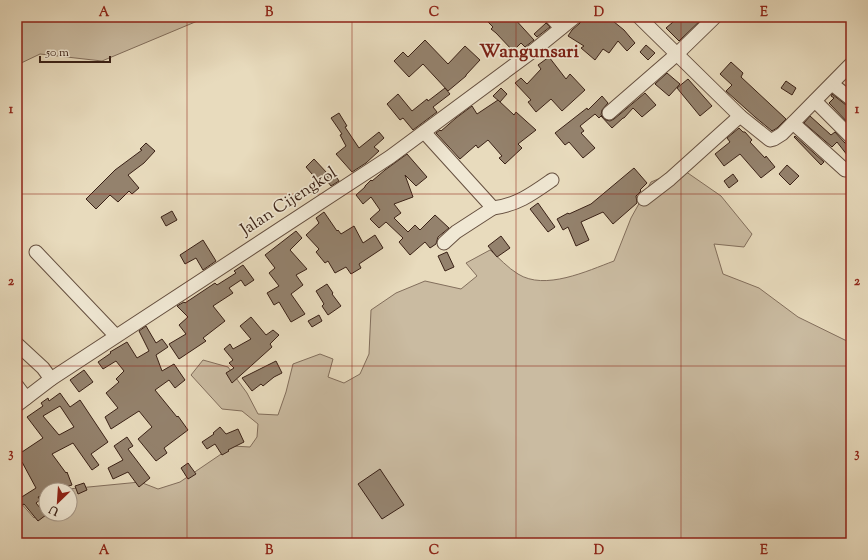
<svg xmlns="http://www.w3.org/2000/svg" width="868" height="560" font-family="'Sorts Mill Goudy',serif">
<rect width="100%" height="100%" fill="#e8dbbd"/>
<filter id="stains"><feTurbulence type="fractalNoise" baseFrequency=".005" numOctaves="4"/><feColorMatrix values="0 0 0 0 .2 0 0 0 0 .09 0 0 0 0 .02 0 0 0 .5 -.17"/></filter>
<radialGradient id="worn" r=".72"><stop offset=".6" stop-color="#630" stop-opacity="0"/><stop offset="1" stop-color="#630" stop-opacity=".3"/></radialGradient>
<g fill="#cabba1" stroke="#826e5c">
<path d="M17,17H207L102,61L40,54L17,65Z"/>
<path d="M682,169L721,196L752,234L744,247L714,244L723,274L759,288L798,317L851,343V543H17V504L20,502L34,518L46,508V514H70V490H46L54,479L68,489L140,482L158,489L180,482L233,446L250,447L257,437L258,424L242,411L222,409L191,375L203,360L228,367L247,393L258,414L278,415L286,392L293,364L320,354L333,359L328,377L344,383L360,374L369,354L371,310L396,293L425,281L461,289L477,276L466,263L490,250C499,258 508,268 518,274C545,291 587,271 614,261L631,218L651,182Z"/>
</g>
<g fill="#94826d" stroke="#3a2116" fill-rule="evenodd">
<path d="M483,17H513L534,40L525,47L521,43L513,51L496,33L491,29L493,27Z"/>
<path d="M583,17H608L624,30L635,43L627,51L618,41L609,53L603,49L595,60L581,48L584,46L568,36L572,30L580,23Z"/>
<path d="M679,17H704L679,41L666,28Z"/>
<path d="M546,23L550,27L537,37L534,34Z"/>
<path d="M425,40L448,64L465,46L480,60L466,75V76L448,91L423,64L409,77L394,61L403,52L408,57Z"/>
<path d="M646,45L655,53L648,60L640,52Z"/>
<path d="M549,57L566,79L570,74L585,90L562,111L551,99L536,112L528,102L531,100L515,83L521,78L527,84L541,69L538,65Z"/>
<path d="M731,62L743,73L741,77L786,119L777,128L772,131L755,117L726,91L732,85L720,74Z"/>
<path d="M667,73L680,84L669,96L655,84Z"/>
<path d="M688,79L712,106L700,116L677,88Z"/>
<path d="M786,81L796,88L792,95L781,88Z"/>
<path d="M445,88L450,94L433,107L437,112L413,130L403,118L400,120L387,104L398,94L412,111L427,99L428,101Z"/>
<path d="M501,88L507,94L500,102L493,96Z"/>
<path d="M645,93L656,105L642,117L633,108L624,118H623L612,128L601,116L599,118L595,114L580,126L584,131L581,133L595,148L583,158L569,142L565,145L555,133L587,108L588,110L602,96L608,103L602,110L601,115L606,120L610,121L614,119Z"/>
<path d="M832,94L846,105L851,107V126L829,103L834,98L831,96Z"/>
<path d="M498,100L514,115L516,112L536,130L518,144L522,148L505,164L499,158L502,156L488,140L478,148L476,145L460,159L436,133L440,130L441,131L456,118L472,106L477,114Z"/>
<path d="M339,113L347,126L345,127L359,148L379,132L384,138L374,147L379,151L366,163L352,172L336,154L346,146L340,135L342,134L331,118Z"/>
<path d="M810,116L831,135L835,132L845,143L851,145V160L837,142L832,147L804,123Z"/>
<path d="M739,128L743,132H745L752,140L750,142L765,158L766,156L775,167L761,178L740,154L724,166L715,154L730,142L727,138Z"/>
<path d="M795,136L824,162L821,165L794,137Z"/>
<path d="M146,143L155,151L144,163L128,175L139,188L132,194L129,191L118,202L110,195L96,209L86,199L115,170L142,150L140,149Z"/>
<path d="M407,154L427,177L416,186L405,175L413,197L394,204L401,213L394,218L408,232L415,225L420,230L435,215L449,228L438,237L436,244L430,248L425,242L410,255L399,242L403,238L386,222L379,228L370,219L380,210L371,197L363,204L356,195L365,187V186L371,180L372,181L385,170Z"/>
<path d="M314,159L327,173L318,181L306,167Z"/>
<path d="M787,165L799,176L790,185L779,174Z"/>
<path d="M634,168L647,183L640,190L641,191L636,196L637,203L613,224L603,212L581,222L589,240L576,246L568,227L563,230L557,219L568,213L569,214L591,204Z"/>
<path d="M333,172L339,181L331,186L325,178Z"/>
<path d="M733,174L738,181L729,188L724,181Z"/>
<path d="M538,203L555,227L548,232L530,209Z"/>
<path d="M172,211L177,220L166,226L161,217Z"/>
<path d="M324,212L337,231L338,230L341,234L354,226L363,243L375,235L383,248L359,264L361,268L351,274L346,267L335,273L328,261L325,263L316,252L319,249L306,235L319,223L316,218Z"/>
<path d="M296,231L302,238L290,250L307,269L296,275L303,285L291,294L305,314L291,322L279,302L274,305L267,293L279,286L269,273L275,268L265,255Z"/>
<path d="M501,236L510,248L497,257L488,246Z"/>
<path d="M203,240L216,261L203,270L196,258L185,264L180,255Z"/>
<path d="M447,252L454,267L445,271L438,256Z"/>
<path d="M243,265L254,280L245,286L241,280L229,288L233,293L213,306L225,321L203,338L206,341L179,359L169,344L186,334L179,325L188,317L177,306L184,302L185,303L215,283L217,285L236,273L234,271Z"/>
<path d="M327,284L333,293L332,294L341,306L328,315L322,306L324,304L316,291Z"/>
<path d="M319,315L322,321L312,327L308,321Z"/>
<path d="M251,317L266,335L273,330L279,335L270,344L272,347L232,383L226,373L234,368L229,363L233,360L224,349L230,344L233,349L251,339L240,326Z"/>
<path d="M146,326L156,343L162,339L168,347L156,355L162,371L174,364L185,380L175,388L169,380L155,390L177,417L178,416L188,430L164,448L167,453L156,461L138,439L152,427L139,411L111,429L105,417L118,408L106,393L119,382L116,379L124,371L116,361L103,369L98,362L111,353L110,352L127,342L137,358L149,351L139,331Z"/>
<path d="M276,361L282,373L274,377L263,386L261,384L252,391L242,378Z"/>
<path d="M84,370L93,382L79,392L70,380Z"/>
<path d="M60,393L70,407L80,400L108,442L91,454L99,465L92,470L73,443L52,454L66,473L67,472L72,485L55,490H46V494L38,497L40,500L36,503L46,515L38,521L24,504L17,508V500L36,488L22,462L17,466V444L22,452L43,438L27,417L43,406L41,403L48,398L49,401ZM60,406L74,427L59,435L43,416Z"/>
<path d="M220,427L226,434L238,429L244,442L228,450L229,451L222,455L215,444L207,449L202,442L214,434L213,433Z"/>
<path d="M127,437L133,446L128,449L150,478L139,487L128,472L113,479L108,468L123,460L114,446Z"/>
<path d="M188,463L196,474L188,479L181,468Z"/>
<path d="M380,469L404,505L382,519L358,484Z"/>
<path d="M84,483L87,490L78,494L75,486Z"/>
</g>
<g fill="none" stroke-linecap="round" stroke-linejoin="round">
<g stroke="#665040" stroke-width="15">
<g id="minor">
<path d="M551,17L561,28"/>
<path d="M639,17L740,116L770,140L774,139L782,134L851,64"/>
<path d="M832,84L851,99"/>
<path d="M815,101L851,137"/>
<path d="M609,113L677,54L715,17"/>
<path d="M793,123L845,170"/>
<path d="M424,132L493,208L456,232L444,243"/>
<path d="M644,199L670,179L740,116"/>
<path d="M493,208C517,205 532,194 552,180"/>
<path d="M36,252L116,336"/>
<path d="M17,344L43,368L51,379"/>
<path d="M17,386L26,398"/>
<path d="M17,405L51,379L390,157L533,51L575,17"/>
</g>
</g>
<use href="#minor" stroke="#f0e8d4" stroke-width="13"/>
</g>
<path fill="none" stroke="#8f2418" stroke-width="1" stroke-opacity="0.55" d="M187,17V543M352,17V543M516,17V543M681,17V543M17,194H851M17,366H851"/>
<g text-anchor="middle" dominant-baseline="central" stroke-width="3.5" stroke-linejoin="round" paint-order="stroke">
<g font-size="17" fill="#3a2116" stroke="#f0e8d4">
<text transform="translate(289 202) rotate(-33)">Jalan Cijengkol</text>
</g>
<g font-size="19" font-weight="bold" fill="#7a1f14" stroke="#f0e8d4">
<text x="529" y="52">Wangunsari</text>
</g>
</g>
<rect width="868" height="560" fill="none" stroke="#e8dbbd" stroke-width="44"/>
<g transform="translate(58 502) rotate(205)"><circle r="19" fill="#f0e8d4" stroke="#a79888"/>
<path d="M0-3L7 15L0 10L-7 15Z" fill="#8f2418"/>
<text y="-6" font-size="11" font-weight="bold" text-anchor="middle" fill="#3a2116">U</text>
</g>
<path d="M40 56v6h70v-6" fill="none" stroke="#3a2116" stroke-width="2"/>
<text x="46" y="56" font-size="12" fill="#3a2116" stroke="#f0e8d4" stroke-width="3" paint-order="stroke">50 m</text>
<rect x="22" y="22" width="824" height="516" fill="none" stroke="#8f2418" stroke-width="1.5"/>
<g font-size="13" text-anchor="middle" font-weight="bold" fill="#8f2418">
<text x="104" y="16">A</text>
<text x="269" y="16">B</text>
<text x="434" y="16">C</text>
<text x="599" y="16">D</text>
<text x="764" y="16">E</text>
<text x="11" y="113">1</text>
<text x="857" y="113">1</text>
<text x="11" y="285">2</text>
<text x="857" y="285">2</text>
<text x="11" y="457">3</text>
<text x="857" y="457">3</text>
<text x="104" y="554">A</text>
<text x="269" y="554">B</text>
<text x="434" y="554">C</text>
<text x="599" y="554">D</text>
<text x="764" y="554">E</text>
</g>
<rect width="100%" height="100%" filter="url(#stains)"/>
<rect width="100%" height="100%" fill="url(#worn)"/>
</svg>
